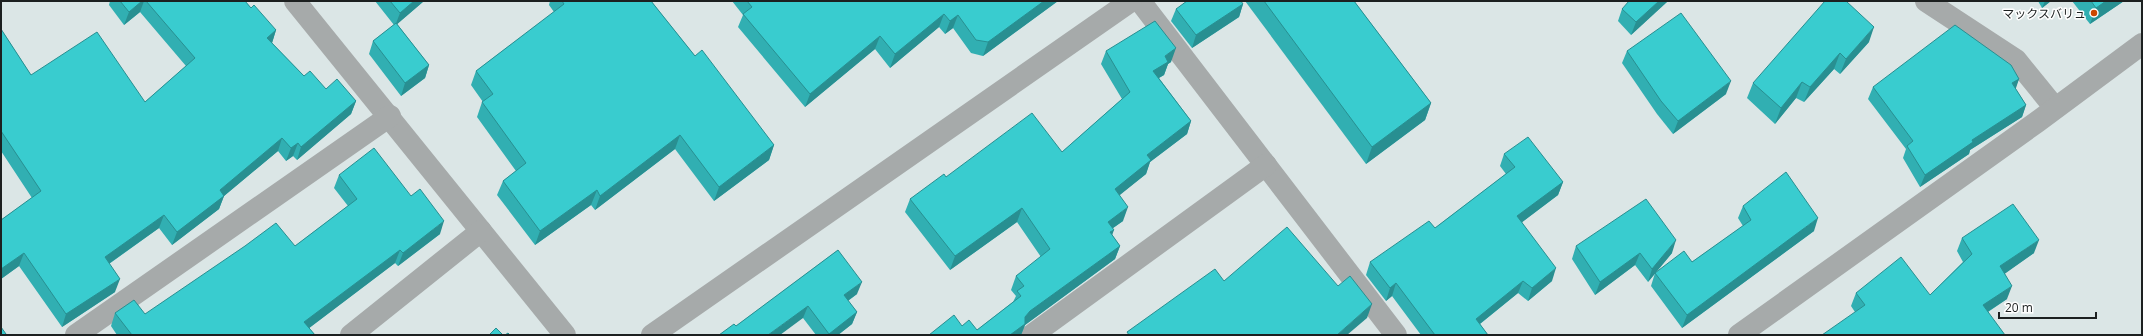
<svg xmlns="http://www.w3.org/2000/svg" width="2143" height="336" font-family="'Open Sans','Noto Sans JP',sans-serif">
<rect width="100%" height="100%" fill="#dbe6e6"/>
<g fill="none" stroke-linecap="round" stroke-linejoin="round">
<g stroke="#a6aaaa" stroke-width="22">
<path d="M295,1L565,335"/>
<path d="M1140,1L1396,335"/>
<path d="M1926,1L2016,60L2055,108"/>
<path d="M76,335L390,116"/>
<path d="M351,335L481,231"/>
<path d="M652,335L1131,1"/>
<path d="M1032,335L1266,165"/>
<path d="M1739,335L2037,122L2142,44"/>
</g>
</g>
<g fill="#31afb2">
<path d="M110,1H245L251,8L276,30L272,43L304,76L326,89L356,101L351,114L297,160L293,156L286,161L278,151L224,196L219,209L172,245L159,228L109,264L115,292L62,327L19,266L1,279V220L32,198L1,151V29L31,75L145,102L186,66L140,12L124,25L109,5Z"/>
<path d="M375,1H424L397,24L429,65L425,78L401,96L369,54L373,41L394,25Z"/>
<path d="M550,1H651L695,56L774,145L769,160L714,201L675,149L595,210L591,205L535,245L497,195L503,181L516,171L477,117L482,102H483L471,85L476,71L554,12L549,5Z"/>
<path d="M732,1H1058L983,56L971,53L953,28L945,34L939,27L890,68L875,49L805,107L738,27L743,15Z"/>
<path d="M1245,1H1354L1431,103L1425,120L1366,164Z"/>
<path d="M1668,1L1631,35L1618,21L1622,9Z"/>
<path d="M2038,1H2051L2042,8Z"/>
<path d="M2072,1H2124L2090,24Z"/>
<path d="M1243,4L1239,17L1192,48L1171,21L1176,9Z"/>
<path d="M1869,42L1840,74L1834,69L1804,102L1796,98L1775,124L1747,98L1753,83Z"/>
<path d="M1106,51L1171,62L1168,64L1164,75L1159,78L1191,121L1187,134L1150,162L1146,174L1119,195L1123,221L1113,228L1112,235L1120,246L1115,259L1025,325L1021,335H929L962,326L977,330L1013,302L1016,296L1011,290L1016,276L1041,257L1017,222L950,270L905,212L910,199L946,177L1062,152L1122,99L1101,64Z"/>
<path d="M1627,51L1726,94L1673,134L1657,114L1622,63Z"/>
<path d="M2019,79L2015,88L2026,105L2022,117L1970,150L1969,154L1920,187L1903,158L1906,149L1868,99L1873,87Z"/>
<path d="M1504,154L1563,182L1558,195L1522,222L1552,281L1528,301L1518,293L1480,324L1488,335H1421L1392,296L1386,301L1366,275L1370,262L1435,228L1506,174L1500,166Z"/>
<path d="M339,175L440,234L398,266L395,263L309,328L315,335H117L111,326L115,313L145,314L295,246L348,206L334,188Z"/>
<path d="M1743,206L1814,231L1682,328L1651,286L1655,273L1692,262L1743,226L1738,218Z"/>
<path d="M1962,238L2034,253L2005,273L2007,299L1988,312H1855L1851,306L1856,293L1930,295L1963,262L1957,251Z"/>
<path d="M1576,246L1672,253L1648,282L1635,265L1595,295L1572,259Z"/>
<path d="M838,250L857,294L848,301L857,312L852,324L838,335H816L803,318L736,326Z"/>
</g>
<g fill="#288f91">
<path d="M142,1H144L140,12L124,25L129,12Z"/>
<path d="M414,1H424L395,26L400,13Z"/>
<path d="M1044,1H1058L983,56L988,42Z"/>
<path d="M1659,1H1668L1631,35L1636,22Z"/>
<path d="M2045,1H2051L2042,8Z"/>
<path d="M2106,1H2124L2090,24L2096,8Z"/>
<path d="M1243,4L1239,17L1192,48L1196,35Z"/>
<path d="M944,14L939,27L890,68L895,54Z"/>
<path d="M958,15L953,28L945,34L950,21Z"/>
<path d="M1874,27L1869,42L1840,74L1846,59Z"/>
<path d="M276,30L272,43L267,38Z"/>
<path d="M880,36L875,49L805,107L810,94Z"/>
<path d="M1176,48L1171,62L1168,64L1164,75L1148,84L1153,71L1165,56Z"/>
<path d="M1840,53L1834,69L1804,102L1810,87Z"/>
<path d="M429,65L425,78L401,96L405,83Z"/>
<path d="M2019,79L2015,91L2012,83Z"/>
<path d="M1731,81L1726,94L1673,134L1678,121Z"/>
<path d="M1802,82L1796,98L1775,124L1781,108Z"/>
<path d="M356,101L351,114L297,160L301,147Z"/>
<path d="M1431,103L1425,120L1366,164L1372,147Z"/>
<path d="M2026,105L2022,117L1970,150L1969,154L1920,187L1925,175L1972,140Z"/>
<path d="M1191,121L1187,134L1150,162L1146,174L1110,203L1115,189L1147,155Z"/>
<path d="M680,135L675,149L595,210L600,196Z"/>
<path d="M282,138L278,151L224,196L219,209L172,245L177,232L220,190Z"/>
<path d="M298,143L293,156L286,161L291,148Z"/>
<path d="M774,145L769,160L714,201L719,187Z"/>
<path d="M1563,182L1558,195L1513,229L1517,216Z"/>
<path d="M597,190L591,205L535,245L540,231Z"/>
<path d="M1128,207L1123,221L1103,235L1108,222Z"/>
<path d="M1022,208L1017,222L950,270L955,256Z"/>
<path d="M164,215L159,228L100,270L105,257Z"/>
<path d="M1818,218L1814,231L1682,328L1687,315Z"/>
<path d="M444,221L440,234L398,266L403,253Z"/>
<path d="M1114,230L1109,243L1110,232Z"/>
<path d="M1676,240L1672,253L1648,282L1652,269Z"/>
<path d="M2039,240L2034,253L1996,280L2000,266Z"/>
<path d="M1120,246L1115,259L1025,325L1021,335H1010L1030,311Z"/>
<path d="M400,250L395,263L300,335L304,322Z"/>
<path d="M24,253L19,266L1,279V269Z"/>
<path d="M1640,253L1635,265L1595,295L1600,282Z"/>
<path d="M1556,268L1552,281L1528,301L1532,288Z"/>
<path d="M120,279L115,292L62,327L66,314Z"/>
<path d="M1523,281L1518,293L1471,331L1476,319Z"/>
<path d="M862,282L857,294L839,307L844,295Z"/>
<path d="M1396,283L1392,296L1386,301L1390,288Z"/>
<path d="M2012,286L2007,299L1978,318L1983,305Z"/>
<path d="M1372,304L1367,318L1347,335H1337Z"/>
<path d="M808,306L803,318L780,335H768Z"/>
<path d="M857,312L852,324L838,335H828L829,334Z"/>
</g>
<g fill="#39cccf" stroke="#288f91">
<path d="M120,1H142L129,12Z"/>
<path d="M146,1H245L251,8L254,5L276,30L267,38L304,76L310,71L326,89L337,79L356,101L301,147L298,143L291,148L282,138L220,190L224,196L177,232L164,215L105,257L120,279L66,314L24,253L1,269V220L41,191L1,131V29L31,75L97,32L145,102L195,58Z"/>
<path d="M390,1H414L400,13Z"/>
<path d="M562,1H651L695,56L702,50L774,145L719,187L680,135L600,196L597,190L540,231L503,181L526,163L482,102L493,94L476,71L564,4Z"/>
<path d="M747,1H1044L988,42L976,40L958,15L950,21L944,14L895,54L880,36L810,94L743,14L752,7Z"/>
<path d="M1187,1H1241L1243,4L1196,35L1176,9Z"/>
<path d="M1264,1H1354L1431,103L1372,147Z"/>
<path d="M1629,1H1659L1636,22L1622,9Z"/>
<path d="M1825,1H1846L1874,27L1846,59L1840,53L1810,87L1802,82L1781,108L1753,83Z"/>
<path d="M2091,1H2106L2096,8Z"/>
<path d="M1681,13L1731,81L1678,121L1661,101L1627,51Z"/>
<path d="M1155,21L1176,48L1165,56L1168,62L1153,71L1191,121L1147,155L1151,160L1115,189L1128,207L1108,222L1114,230L1110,232L1120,246L1030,311L1025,317V324L1010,335H929L954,315L962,326L969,320L977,330L1021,296L1017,291L1024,286L1016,276L1050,249L1022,208L955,256L910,199L944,174L946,177L1032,113L1062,152L1130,92L1106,51Z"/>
<path d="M396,23L429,65L405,83L373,41Z"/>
<path d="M1955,25L2011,65L2019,79L2012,83L2026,105L1972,140L1973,142L1925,175L1907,146L1913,141L1873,87Z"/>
<path d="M1528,137L1563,182L1517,216L1556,268L1532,288L1523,281L1476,319L1488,335H1435L1396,283L1390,288L1370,262L1429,221L1435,228L1515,167L1504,154Z"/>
<path d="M374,148L411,196L420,189L444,221L403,253L400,250L304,322L315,335H132L115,313L134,300L145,314L245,246L276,223L295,246L357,199L339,175Z"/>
<path d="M1786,172L1818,218L1687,315L1655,273L1684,251L1692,262L1751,220L1743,206Z"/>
<path d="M1646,199L1676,240L1652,269L1640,253L1600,282L1576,246Z"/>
<path d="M2013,204L2039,240L2000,266L2012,286L1983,305L2005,335H1822L1865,305L1856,293L1901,257L1930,295L1972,254L1962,238Z"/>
<path d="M1287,227L1338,286L1350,276L1372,304L1337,335H1129L1127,332L1215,269L1224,281Z"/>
<path d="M838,250L862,282L844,295L857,312L829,334L808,306L768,335H719L734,324L736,326Z"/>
<path d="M1,327L6,334L4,335H1Z"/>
<path d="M496,328L503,335H489Z"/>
<path d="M508,333L510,335H505Z"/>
</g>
<circle fill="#cc4800" stroke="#fff" stroke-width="1.5" cx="2094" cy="13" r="4"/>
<g text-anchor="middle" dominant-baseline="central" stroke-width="3" stroke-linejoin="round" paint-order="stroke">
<g font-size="12" fill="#1c2020" stroke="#fff" text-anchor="end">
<text x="2086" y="13">マックスバリュ</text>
</g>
</g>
<rect width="2143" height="336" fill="none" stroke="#1c2020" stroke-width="4"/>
<path d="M1999 312v6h97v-6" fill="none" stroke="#1c2020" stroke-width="2"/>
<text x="2005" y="312" font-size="12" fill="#1c2020" stroke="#ffffff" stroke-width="3" paint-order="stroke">20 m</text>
</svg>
